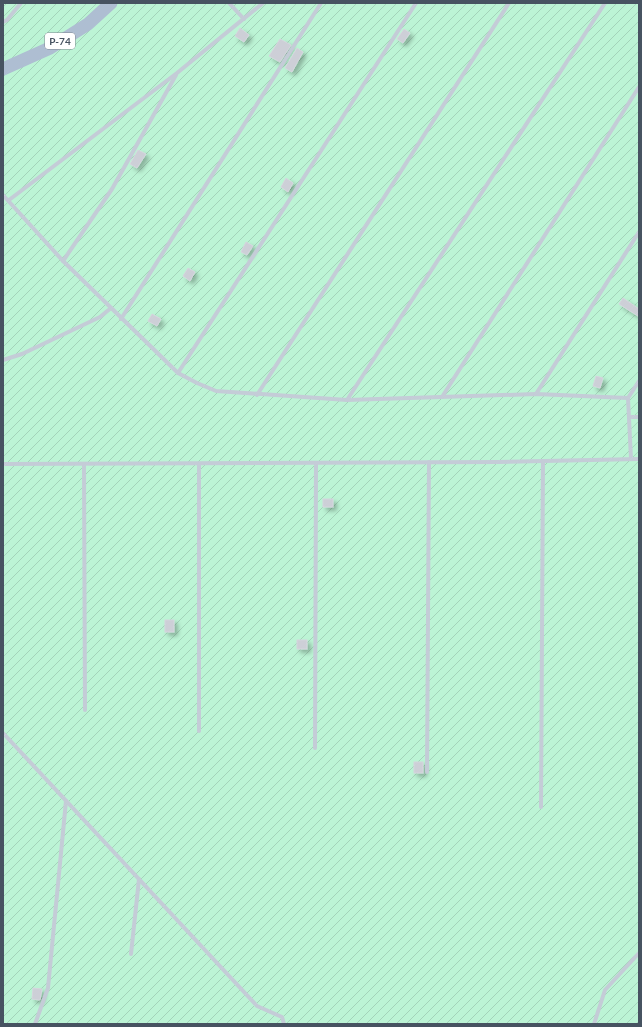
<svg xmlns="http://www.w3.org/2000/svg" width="642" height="1027" font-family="Lato,sans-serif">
<defs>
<pattern id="garden-furrows" width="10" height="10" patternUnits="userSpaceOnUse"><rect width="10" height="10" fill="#bcf4d5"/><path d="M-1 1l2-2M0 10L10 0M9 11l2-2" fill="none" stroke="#a3d3b9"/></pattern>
<filter id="shadow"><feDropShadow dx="3.5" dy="3.5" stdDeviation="2" flood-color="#0004"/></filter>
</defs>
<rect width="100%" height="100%" fill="#f4f1f1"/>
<rect fill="url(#garden-furrows)" x="3" y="3" width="636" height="1021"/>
<g fill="#cdcfd7" stroke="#d4d6dd" filter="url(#shadow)">
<path d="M240,28L249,35L244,42L235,36Z"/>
<path d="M404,29L410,33L403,43L397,39Z"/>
<path d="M280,39L291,45L280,62L269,56Z"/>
<path d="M297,48L303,52L292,72L285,68Z"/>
<path d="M138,150L146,154L137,168L130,164Z"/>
<path d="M286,178L293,183L288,192L281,187Z"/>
<path d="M246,242L253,246L247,255L241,252Z"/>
<path d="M188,268L195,272L190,281L183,276Z"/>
<path d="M623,298L639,309L638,316L619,304Z"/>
<path d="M152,314L161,319L157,326L148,321Z"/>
<path d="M596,376L603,378L600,388L593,386Z"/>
<rect x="323" y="499" width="10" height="8"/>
<rect x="165" y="620" width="9" height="12"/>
<rect x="297" y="640" width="10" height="9"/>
<rect x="414" y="762" width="9" height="11"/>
<path d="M33,988L42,989L40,1000L32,999Z"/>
</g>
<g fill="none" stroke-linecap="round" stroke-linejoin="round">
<g stroke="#c4ccd7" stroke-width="4">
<path d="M229,3L244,19"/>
<path d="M3,22L7,20L21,3"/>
<path d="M3,195L63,261L178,373L197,383L216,391L347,400L536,394L628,398"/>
<path d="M9,200L177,73L263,3"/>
<path d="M63,261L112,189L176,75"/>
<path d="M121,319L321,3"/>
<path d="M3,360L22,354L100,317L111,308"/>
<path d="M178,373L416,3"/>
<path d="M536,394L639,232"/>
<path d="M257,395L509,3"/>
<path d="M442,397L639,87"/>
<path d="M347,400L605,3"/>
<path d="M629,417H639"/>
<path d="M631,459L628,398L639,381"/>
<path d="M3,464L498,462L639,459"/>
<path d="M84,464L85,710"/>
<path d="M199,731V464"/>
<path d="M3,733L257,1006L282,1017L284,1024"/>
<path d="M315,748L316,463"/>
<path d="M427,772L429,462"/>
<path d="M541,807L543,461"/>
<path d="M131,954L139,879"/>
<path d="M35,1024L48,988L66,801"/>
<path d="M594,1024L605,990L639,953"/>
</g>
<path stroke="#aebed2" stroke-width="13" d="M3,69L50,48L88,24L111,3"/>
</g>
<g text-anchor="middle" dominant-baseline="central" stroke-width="3" stroke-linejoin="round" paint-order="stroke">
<rect fill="#fff" stroke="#7e8790" stroke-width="1" x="45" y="33" width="30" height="16" rx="3"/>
<g font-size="10" font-weight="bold" fill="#475361">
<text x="60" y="41">Р-74</text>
</g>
</g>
<rect width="642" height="1027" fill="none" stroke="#475361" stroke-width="8"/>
</svg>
